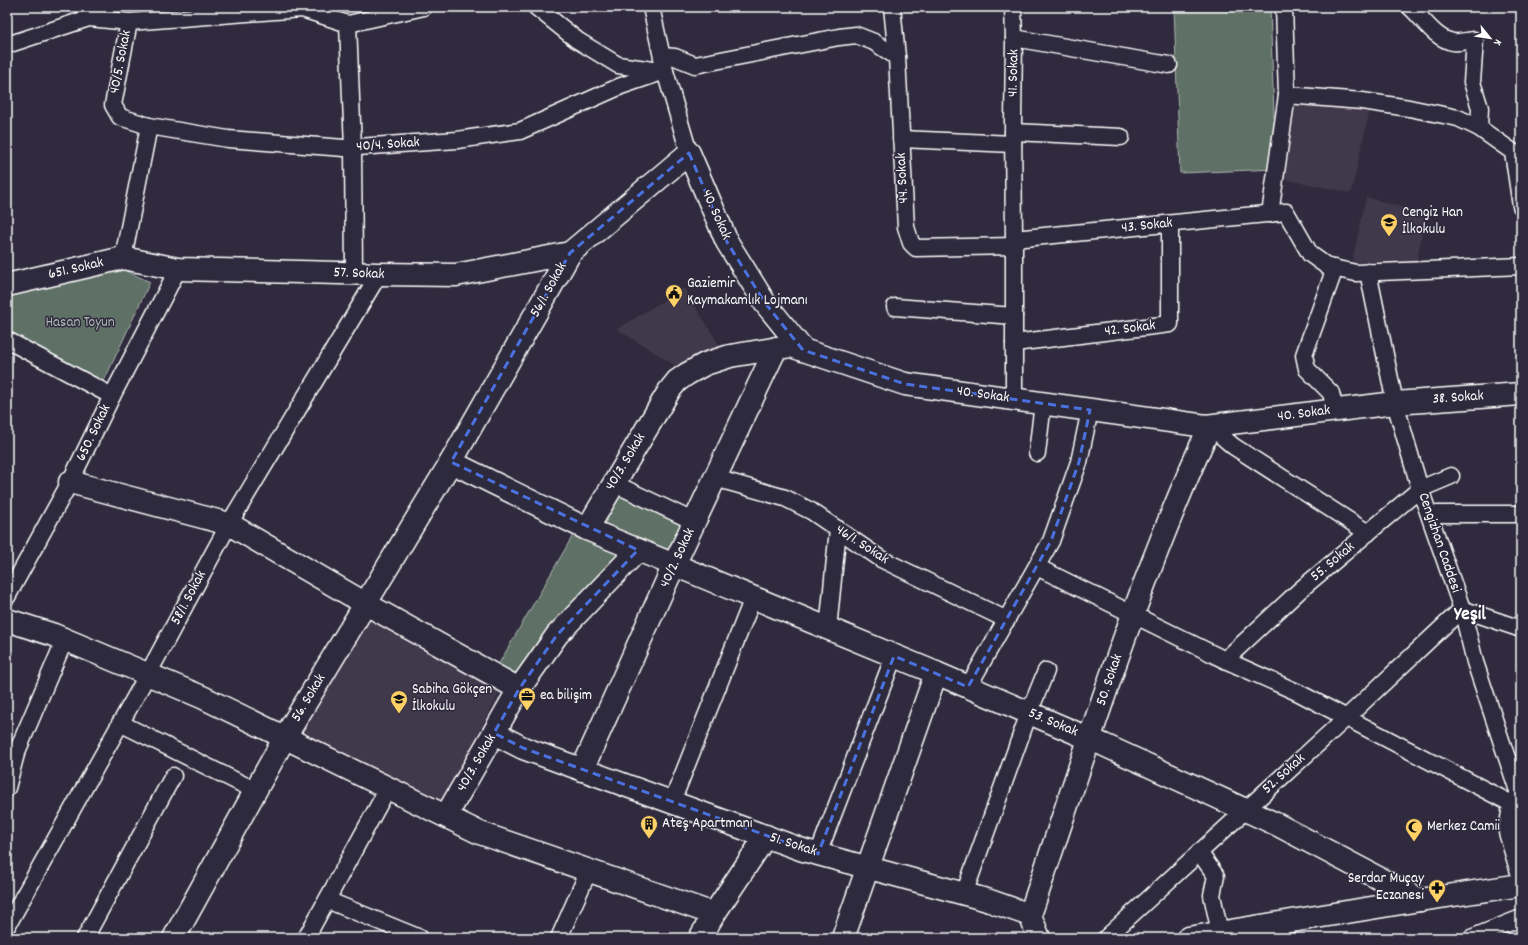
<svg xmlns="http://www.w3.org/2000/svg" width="1528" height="945" font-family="Dekko,sans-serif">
<rect width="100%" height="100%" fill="#2f2a3d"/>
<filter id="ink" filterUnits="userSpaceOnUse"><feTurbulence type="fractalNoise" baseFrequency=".025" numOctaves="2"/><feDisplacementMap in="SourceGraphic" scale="8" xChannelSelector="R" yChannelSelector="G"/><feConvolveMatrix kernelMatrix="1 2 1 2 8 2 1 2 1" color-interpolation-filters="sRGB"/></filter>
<g filter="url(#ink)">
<g fill="#41384c">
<path d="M1296,99L1370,109L1351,193L1283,179Z"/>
<path d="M1366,197L1425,214L1417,261L1352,262Z"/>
<path d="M684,288L720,346L681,369L617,329Z"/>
<path d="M369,617L500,692L440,808L296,736Z"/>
</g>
<g fill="#5e6f66" stroke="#aeb7b2">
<path d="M1174,7H1270L1276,169L1180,173Z"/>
<path d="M124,270L150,282L104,381L99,386L7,334V296L45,283Z"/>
<path d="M613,483L695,522L674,565L638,551L519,689L493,674L579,525Z"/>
</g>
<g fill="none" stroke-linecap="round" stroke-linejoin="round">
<g stroke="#fff" stroke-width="19">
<g id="street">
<path d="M536,7L577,40L618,65L660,71"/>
<path d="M651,7L665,71L689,153"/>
<path d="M892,7L897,57L906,227L911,243L916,248L1014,246"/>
<path d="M1013,7L1014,38"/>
<path d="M1410,7C1423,18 1435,39 1453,42C1460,43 1469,40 1475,40L1472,82L1480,108L1479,128"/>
<path d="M129,22L113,105L120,117L149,126"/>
<path d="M348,24L353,148L354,273"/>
<path d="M7,45L89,18L129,22L302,9L348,24L424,7"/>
<path d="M662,56L675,57L695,65L839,37L856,35L874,42L897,57"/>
<path d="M1287,95L1362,101L1409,108L1458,118L1479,128L1513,152L1521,206"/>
<path d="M1013,132L1121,137"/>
<path d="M901,139L1013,144"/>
<path d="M1270,214L1287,95L1284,7"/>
<path d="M1014,239L1013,122L1014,38L1169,65"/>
<path d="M123,258L149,126L228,139L344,148L457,140L520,131L621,86L665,71"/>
<path d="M1335,268L1304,355L1307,369L1331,393L1335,410"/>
<path d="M1368,272L1395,403L1420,489L1462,609L1475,662L1520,797"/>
<path d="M895,307L1014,316"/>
<path d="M7,340L112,396"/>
<path d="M1014,343L1170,324V224"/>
<path d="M1014,399V239L1286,212L1310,254L1328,267L1356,273L1521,266"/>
<path d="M1210,426L1233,446L1368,533"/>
<path d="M1037,453L1043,403"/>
<path d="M715,478L785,498L811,511L881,559L1007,620"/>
<path d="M613,483L695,522"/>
<path d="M1429,514H1521"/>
<path d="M1037,567L1225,660L1299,693L1514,805"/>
<path d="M7,597L70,482L112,396L178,269"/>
<path d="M828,629L838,529"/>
<path d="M1225,660L1300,590L1420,489L1451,476"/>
<path d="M968,687L1051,541L1079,462L1090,410"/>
<path d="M120,723L256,791"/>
<path d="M7,788L16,754L65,639"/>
<path d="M672,802L753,598"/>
<path d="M1199,852L1216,876L1212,895L1220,933"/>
<path d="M818,854L894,656"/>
<path d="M964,894L1029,713L1046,671"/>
<path d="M327,900L420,938"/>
<path d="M7,926L148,674L229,524L379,274"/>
<path d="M85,938L173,776"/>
<path d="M306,938L388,788"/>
<path d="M559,938L589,870"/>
<path d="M1106,938L1346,718L1462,609L1521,629"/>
<path d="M1471,938L1521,918"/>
</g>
</g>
<g stroke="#fff" stroke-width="25">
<g id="secondary">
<path d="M7,285L123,258L178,269L379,274L456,275L570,253"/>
<path d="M451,462L587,529L669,391L677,381L687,374L705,364L730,356L791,346L905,384L1206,426L1395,403L1521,394"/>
<path d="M70,482L229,524L366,604L519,689L446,816"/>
<path d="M587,529L936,673"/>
<path d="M7,620L54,635L202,697L480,833L714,914L700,938"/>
<path d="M519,689L557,635L638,550"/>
<path d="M494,733L523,748L803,850L987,900L1030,915"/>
<path d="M582,770L674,565L776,348"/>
<path d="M1521,797L1514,805L1510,832L1521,869"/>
<path d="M714,914L766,836"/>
<path d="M174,938L285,737L451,462L570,253L689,153L727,242L765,303L803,350"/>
<path d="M843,938L936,673L1104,745L1278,825L1420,900"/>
<path d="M1039,938L1030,915C1086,751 1137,584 1210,426"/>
<path d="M1188,938L1420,900L1521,885"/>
</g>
</g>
<use href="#street" stroke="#2f2a3d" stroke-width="16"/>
<use href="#secondary" stroke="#2f2a3d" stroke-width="22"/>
</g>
</g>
<path fill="none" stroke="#4a71e0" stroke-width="3" stroke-dasharray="8 5" stroke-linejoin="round" d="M689,153L727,242L765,303L803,350L905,384L1090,410L1079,462L1051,541L968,687L894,656L818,854L523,748L494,733L519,689L557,635L638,550L451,462L570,253Z"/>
<defs>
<g id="school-pin" transform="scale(0.9)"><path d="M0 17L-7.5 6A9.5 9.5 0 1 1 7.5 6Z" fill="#ffd166" stroke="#2f2a3d"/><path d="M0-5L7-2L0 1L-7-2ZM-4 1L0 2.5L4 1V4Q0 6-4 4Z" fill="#111"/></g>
<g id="civic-pin" transform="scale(0.9)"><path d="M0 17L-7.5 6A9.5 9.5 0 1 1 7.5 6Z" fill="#ffd166" stroke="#2f2a3d"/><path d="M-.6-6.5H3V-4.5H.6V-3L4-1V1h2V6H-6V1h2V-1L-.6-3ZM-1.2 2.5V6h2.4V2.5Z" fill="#111"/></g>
<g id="office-pin" transform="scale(0.9)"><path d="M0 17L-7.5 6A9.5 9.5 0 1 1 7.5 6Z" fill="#ffd166" stroke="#2f2a3d"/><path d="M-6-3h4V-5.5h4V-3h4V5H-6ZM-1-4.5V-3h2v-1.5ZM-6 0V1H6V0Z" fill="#111"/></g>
<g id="building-pin" transform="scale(0.9)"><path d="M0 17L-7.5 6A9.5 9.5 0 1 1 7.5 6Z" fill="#ffd166" stroke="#2f2a3d"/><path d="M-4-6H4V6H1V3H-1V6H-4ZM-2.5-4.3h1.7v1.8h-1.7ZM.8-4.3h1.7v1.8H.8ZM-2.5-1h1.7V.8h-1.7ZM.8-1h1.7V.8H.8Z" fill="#111"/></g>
<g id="mosque-pin" transform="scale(0.9)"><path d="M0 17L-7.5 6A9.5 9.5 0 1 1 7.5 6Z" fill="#ffd166" stroke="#2f2a3d"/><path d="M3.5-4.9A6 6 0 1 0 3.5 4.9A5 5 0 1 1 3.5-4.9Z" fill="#111"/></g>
<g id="pharmacy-pin" transform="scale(0.9)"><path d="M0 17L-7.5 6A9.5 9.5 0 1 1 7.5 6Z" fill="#ffd166" stroke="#2f2a3d"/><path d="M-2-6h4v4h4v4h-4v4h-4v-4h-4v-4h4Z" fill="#111"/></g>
</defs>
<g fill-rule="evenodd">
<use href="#school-pin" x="1389" y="222"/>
<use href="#civic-pin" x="674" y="293"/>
<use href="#office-pin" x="527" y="696"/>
<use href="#school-pin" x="399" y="699"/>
<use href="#building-pin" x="649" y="824"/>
<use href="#mosque-pin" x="1414" y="827"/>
<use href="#pharmacy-pin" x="1437" y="888"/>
</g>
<g text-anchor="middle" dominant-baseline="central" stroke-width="3" stroke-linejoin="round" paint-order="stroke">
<g font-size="15" fill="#fff" stroke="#2f2a3d">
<text transform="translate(121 62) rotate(-79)">40/5. Sokak</text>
<text transform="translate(1014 73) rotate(-89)">41. Sokak</text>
<text transform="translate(388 145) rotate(-4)">40/4. Sokak</text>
<text transform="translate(903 178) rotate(-93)">44. Sokak</text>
<text transform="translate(716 215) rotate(66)">40. Sokak</text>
<text transform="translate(1147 226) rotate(-6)">43. Sokak</text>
<text transform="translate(76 269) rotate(-13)">651. Sokak</text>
<text transform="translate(359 274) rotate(2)">57. Sokak</text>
<text transform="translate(549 290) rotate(-61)">56/1. Sokak</text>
<text transform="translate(1130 329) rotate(-7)">42. Sokak</text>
<text transform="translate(983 395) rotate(8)">40. Sokak</text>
<text transform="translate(1458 398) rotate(-4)">38. Sokak</text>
<text transform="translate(1304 414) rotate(-7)">40. Sokak</text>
<text transform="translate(94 433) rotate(-64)">650. Sokak</text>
<text transform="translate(626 462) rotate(-59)">40/3. Sokak</text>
<text transform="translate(1439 543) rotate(71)">Cengizhan Caddesi</text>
<text transform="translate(862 545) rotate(33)">46/1. Sokak</text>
<text transform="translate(678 558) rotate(-65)">40/2. Sokak</text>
<text transform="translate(1333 562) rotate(-40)">55. Sokak</text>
<text transform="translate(189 598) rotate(-62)">58/1. Sokak</text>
<text transform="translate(1110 680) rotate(-71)">50. Sokak</text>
<text transform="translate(309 698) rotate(-59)">56. Sokak</text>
<text transform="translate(1053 723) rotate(23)">53. Sokak</text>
<text transform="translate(477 763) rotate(-60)">40/3. Sokak</text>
<text transform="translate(1284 774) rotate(-42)">52. Sokak</text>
<text transform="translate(793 845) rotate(18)">51. Sokak</text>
</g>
<g font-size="15" fill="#fff" stroke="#2f2a3d" text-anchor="start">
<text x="1402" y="213">Cengiz Han<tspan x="1402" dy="17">İlkokulu</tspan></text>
<text x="687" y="284">Gaziemir<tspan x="687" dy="17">Kaymakamlık Lojmanı</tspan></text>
<text x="412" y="690">Sabiha Gökçen<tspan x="412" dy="17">İlkokulu</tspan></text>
<text x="540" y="696">ea bilişim</text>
<text x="662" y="824">Ateş Apartmanı</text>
<text x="1427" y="827">Merkez Camii</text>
<text x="1424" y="879" text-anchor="end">Serdar Muçay<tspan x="1424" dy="17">Eczanesi</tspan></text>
</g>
<g font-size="15" fill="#aeb7b2" stroke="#2f2a3d">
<text x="80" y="323">Hasan Toyun</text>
</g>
<g font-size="19" font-weight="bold" fill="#fff" stroke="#2f2a3d">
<text x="1470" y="615">Yeşil</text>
</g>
</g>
<rect width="1528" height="945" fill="none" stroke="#2f2a3d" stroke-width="24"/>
<rect x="12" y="12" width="1504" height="921" fill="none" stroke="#fff" stroke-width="1.5" filter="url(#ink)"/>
<g transform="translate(1490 38) rotate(120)" stroke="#2f2a3d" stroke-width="3" paint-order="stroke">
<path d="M0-3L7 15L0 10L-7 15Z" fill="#ffffff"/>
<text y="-6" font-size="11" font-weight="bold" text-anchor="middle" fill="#ffffff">K</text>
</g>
</svg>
